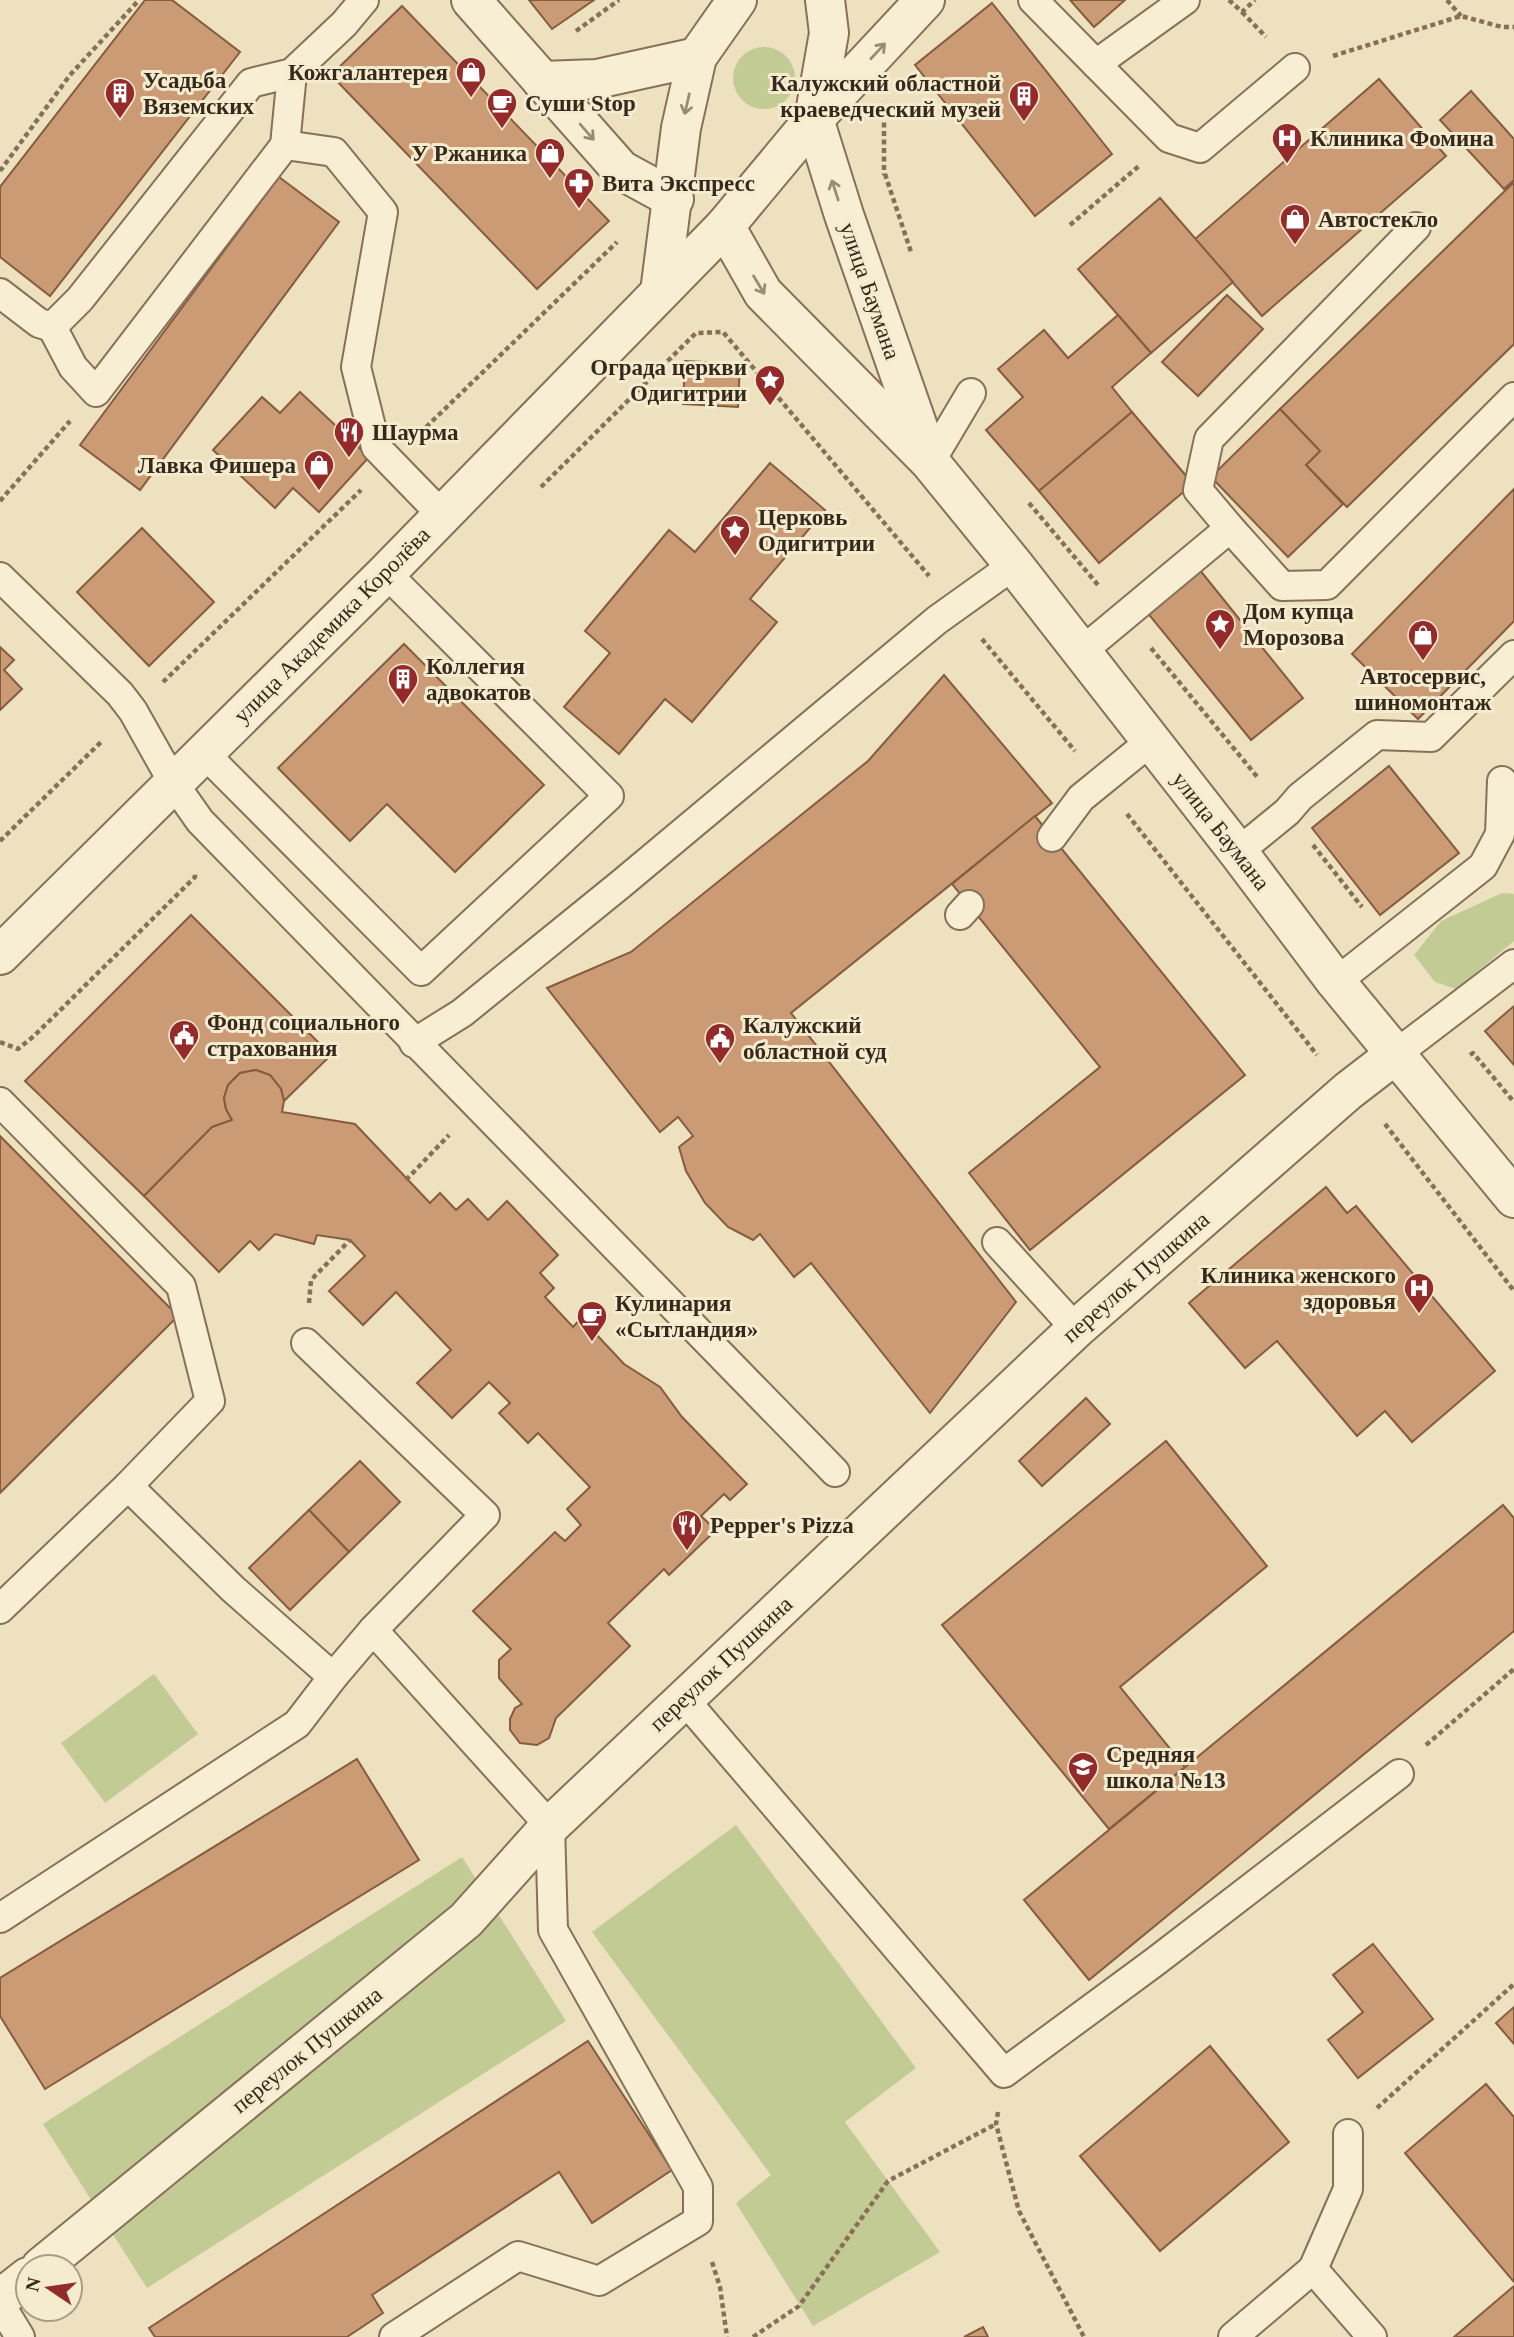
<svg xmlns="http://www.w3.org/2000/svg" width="1514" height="2337" font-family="Georgia,serif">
<rect width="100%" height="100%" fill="#ede1c0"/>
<g fill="#c3cb94">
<circle cx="764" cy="78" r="31"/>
<path d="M1502,893L1514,894V941L1456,989L1435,982L1414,955L1441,921Z"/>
<path d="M154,1674L198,1734L105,1803L61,1743Z"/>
<path d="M736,1825L916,2068L845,2122L940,2252L813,2326L736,2203L771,2175L592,1932Z"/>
<path d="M462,1857L566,2021L147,2288L43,2124Z"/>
</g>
<g fill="#cb9b76" stroke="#855c3e" stroke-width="2">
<path d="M145,0H172L240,52L50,296L0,257V187Z"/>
<path d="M529,0H594L552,29Z"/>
<path d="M1070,0H1125L1094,27Z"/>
<path d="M992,3L1112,154L1035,216L915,65Z"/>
<path d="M402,6L609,221L537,289L331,75Z"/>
<path d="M1379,79L1446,156L1262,316L1195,239Z"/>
<path d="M1471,91L1514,139V180L1504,189L1440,120Z"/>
<path d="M279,177L339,222L140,490L80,445Z"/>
<path d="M1514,182V344L1347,507L1306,465L1320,451L1280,409Z"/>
<path d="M1160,198L1233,282L1151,353L1078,269Z"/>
<path d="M1227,295L1263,329L1198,396L1162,362Z"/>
<path d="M1118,315L1151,353L1112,387L1132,412L1039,491L986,430L1023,397L998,369L1044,330L1068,358Z"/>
<path d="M685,361L740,364L738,407L683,404Z"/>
<path d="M300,392L369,457L319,512L293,488L275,508L213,450L262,397L280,413Z"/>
<path d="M1280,409L1320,451L1306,465L1343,504L1288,557L1211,477Z"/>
<path d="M1132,412L1193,484L1099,563L1039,491Z"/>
<path d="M770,463L825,510L750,599L777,622L692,722L665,699L619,754L564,707L610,653L585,631L669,530L695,552Z"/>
<path d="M1514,489V621L1418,719L1352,654Z"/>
<path d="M142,528L214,602L149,666L77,592Z"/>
<path d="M1199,569L1303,698L1251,740L1146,611Z"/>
<path d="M404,644L544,785L455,872L387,804L350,841L278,768Z"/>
<path d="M0,647L14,660L4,670L22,689L0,710Z"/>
<path d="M944,675L1052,803L791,1013L1016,1302L930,1413L811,1263L794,1277L760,1234L753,1240L728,1227L705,1203L686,1171L679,1147L693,1136L678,1117L660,1132L547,988L631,952L868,761Z"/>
<path d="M1389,766L1459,853L1380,915L1312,828Z"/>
<path d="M1035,816L1245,1075L1030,1250L969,1173L1100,1067L952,884Z"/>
<path d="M191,915L331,1055L284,1101L281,1089L270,1075L256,1070L240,1073L228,1085L224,1098L226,1109L232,1120L212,1127L144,1196L25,1081Z"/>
<path d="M1514,1006V1065L1485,1031Z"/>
<path d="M256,1070L270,1075L281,1089L284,1101L282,1112L355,1124L430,1203L440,1193L456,1210L468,1199L488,1220L507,1201L558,1255L540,1273L554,1288L545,1297L573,1327L581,1318L624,1364L660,1387L682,1417L747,1484L730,1500L724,1494L701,1516L716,1530L669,1575L664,1569L608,1623L630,1646L556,1718L549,1738L537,1745L520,1743L510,1730V1719L515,1708L522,1704L499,1678V1660L511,1649L473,1611L555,1532L565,1541L581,1525L567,1509L590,1487L538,1433L528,1443L499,1413L510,1403L489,1382L452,1418L417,1383L451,1350L396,1292L363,1325L329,1291L365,1256L350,1240L317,1235L314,1244L275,1234L259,1250L250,1241L219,1272L144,1196L212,1127L232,1120L226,1109L224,1098L228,1085L240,1073Z"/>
<path d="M0,1136L178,1316L0,1493Z"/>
<path d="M1326,1187L1347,1213L1356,1206L1495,1371L1412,1442L1385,1411L1357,1436L1277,1341L1245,1368L1189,1303Z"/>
<path d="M1086,1398L1110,1424L1042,1486L1019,1461Z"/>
<path d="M1166,1441L1267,1566L1120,1687L1185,1767L1109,1829L942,1625Z"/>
<path d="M360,1461L400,1502L349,1552L309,1510Z"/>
<path d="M1503,1505L1514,1518V1631L1089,1980L1024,1900Z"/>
<path d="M309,1510L349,1552L290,1610L249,1568Z"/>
<path d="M357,1759L419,1860L45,2089L0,2016V1978Z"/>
<path d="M1373,1944L1433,2019L1358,2078L1328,2040L1363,2012L1333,1975Z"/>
<path d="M1514,2007V2044L1496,2023Z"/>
<path d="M588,2041L672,2170L592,2223L559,2172L372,2295L383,2313L347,2337H155L149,2328Z"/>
<path d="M1210,2046L1289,2142L1160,2251L1080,2156Z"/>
<path d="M1486,2084L1514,2117V2282L1405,2153Z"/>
<path d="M1514,2286V2337H1454Z"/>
<path d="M983,2327L988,2337H964Z"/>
</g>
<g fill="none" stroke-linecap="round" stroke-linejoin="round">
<g stroke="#867158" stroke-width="32">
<g id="service">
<path d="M1033,0L1096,64L1185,0"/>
<path d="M1096,64L1169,138L1200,148L1295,68"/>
<path d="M285,145L334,152L383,212L356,367L376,447L442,515"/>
<path d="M0,293L39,323L52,327L80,299L251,83L292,73L344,24L364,0"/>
<path d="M52,327L73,367L96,392L285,145L292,73"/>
<path d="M930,462L971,393"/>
<path d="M1230,528L1282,586L1327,585L1514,397"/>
<path d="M0,577L120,694L133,711L174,784L200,821L835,1472"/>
<path d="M1081,652L1230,528L1198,490L1209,439L1416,227"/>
<path d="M204,753L421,971L609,796L386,573"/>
<path d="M1052,837L1081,798L1151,741"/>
<path d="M1238,852L1287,812L1300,797L1377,735L1431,737L1514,655"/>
<path d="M960,915L969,905"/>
<path d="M1336,982L1483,866L1500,834L1502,781"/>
<path d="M414,1043L462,1013L621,884L937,620L1014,565"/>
<path d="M1396,1054L1514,964"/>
<path d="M0,1102L181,1286L210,1401L128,1486L233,1589L333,1677L373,1630"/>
<path d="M997,1242L1076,1329"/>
<path d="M306,1343L485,1515L373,1630L550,1826L553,1930L698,2187V2221L599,2281L518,2256L394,2337"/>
<path d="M0,1609L128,1486"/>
<path d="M684,1699L1004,2073L1156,1961L1399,1774"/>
<path d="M0,1918L297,1724L333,1677"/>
<path d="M1313,2269L1372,2337"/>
<path d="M0,2304L20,2337"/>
<path d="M1233,2337L1313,2269L1348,2189V2134"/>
</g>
</g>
<g stroke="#867158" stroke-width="42">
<g id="pedestrian">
<path d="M41,2267L466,1920L550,1826"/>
<path d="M0,2299L28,2277"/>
</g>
</g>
<g stroke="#867158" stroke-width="42">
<g id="minor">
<path d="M471,0L621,170L674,199"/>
<path d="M542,81L597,79L697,57"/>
<path d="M550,1826L1076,1329L1348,1091L1396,1054"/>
</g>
</g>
<g stroke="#867158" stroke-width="42">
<g id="tertiary">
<path d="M825,0L829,33L814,119L844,215L926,450"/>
<path d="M725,226L763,293L930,462L1014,565L1238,852L1336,982L1514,1198"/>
<path d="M660,292L681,128L697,57L737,0"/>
<path d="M0,955L386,573L725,226L814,119L925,0"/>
</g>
</g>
<g stroke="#867158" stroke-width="4.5" stroke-dasharray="5 3.5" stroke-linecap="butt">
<path d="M1229,0L1242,12L1255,0"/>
<path d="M1447,0L1461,16"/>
<path d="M1242,12L1266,37"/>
<path d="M576,31L619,0"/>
<path d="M1333,56L1461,16L1502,27H1514"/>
<path d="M884,114V175"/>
<path d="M0,171L70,75L139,0"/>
<path d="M885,174L911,252"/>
<path d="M1070,225L1140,165"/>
<path d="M420,433L617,242"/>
<path d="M541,487L696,333L723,332L929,576"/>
<path d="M0,501L70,421"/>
<path d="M1029,503L1098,585"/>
<path d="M982,639L1075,751"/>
<path d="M1151,648L1259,779"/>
<path d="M163,682L361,490"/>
<path d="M1127,814L1317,1055"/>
<path d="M0,841L102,741"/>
<path d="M1313,845L1362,907"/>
<path d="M0,1042L18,1049L34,1036L195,877V874"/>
<path d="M1470,1055L1473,1053L1514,1102"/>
<path d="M1385,1124L1514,1291"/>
<path d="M406,1180L449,1135"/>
<path d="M309,1303L311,1280L350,1240"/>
<path d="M1426,1745L1514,1669"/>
<path d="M1377,2108L1514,1984"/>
<path d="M998,2112L996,2124L1019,2211L1084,2337"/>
<path d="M712,2262L720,2287L727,2337"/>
<path d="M753,2337L799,2306L888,2181L996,2124"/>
</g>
<use href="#service" stroke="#f8eed3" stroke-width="28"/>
<use href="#pedestrian" stroke="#f8eed3" stroke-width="38"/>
<use href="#minor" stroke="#f8eed3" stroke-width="38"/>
<use href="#tertiary" stroke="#f8eed3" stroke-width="38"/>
</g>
<defs><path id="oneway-shaft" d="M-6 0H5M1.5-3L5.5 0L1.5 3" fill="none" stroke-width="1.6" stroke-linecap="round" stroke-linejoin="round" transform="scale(1.75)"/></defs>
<g stroke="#978c78">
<use href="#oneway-shaft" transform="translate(878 51) rotate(-47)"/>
<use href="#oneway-shaft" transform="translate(687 104) rotate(103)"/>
<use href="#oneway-shaft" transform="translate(587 132) rotate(49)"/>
<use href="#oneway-shaft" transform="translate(835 190) rotate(-108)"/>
<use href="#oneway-shaft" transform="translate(759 285) rotate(59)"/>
</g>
<defs>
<g id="shop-pin" transform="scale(1.575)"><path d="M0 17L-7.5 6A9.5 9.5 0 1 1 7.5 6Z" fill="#942a29" stroke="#f5ebcf"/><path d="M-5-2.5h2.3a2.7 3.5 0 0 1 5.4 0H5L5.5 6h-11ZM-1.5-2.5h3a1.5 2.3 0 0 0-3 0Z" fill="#fff"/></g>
<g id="building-pin" transform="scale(1.575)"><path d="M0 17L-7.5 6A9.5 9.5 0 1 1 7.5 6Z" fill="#942a29" stroke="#f5ebcf"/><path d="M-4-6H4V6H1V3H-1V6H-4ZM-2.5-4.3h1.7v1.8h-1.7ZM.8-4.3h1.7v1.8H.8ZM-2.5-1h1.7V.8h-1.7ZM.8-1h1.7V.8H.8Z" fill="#fff"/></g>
<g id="cafe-pin" transform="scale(1.575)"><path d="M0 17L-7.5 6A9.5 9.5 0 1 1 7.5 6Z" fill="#942a29" stroke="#f5ebcf"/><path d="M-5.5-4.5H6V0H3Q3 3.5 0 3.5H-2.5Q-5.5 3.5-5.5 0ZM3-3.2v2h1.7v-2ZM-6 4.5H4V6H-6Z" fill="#fff"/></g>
<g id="hospital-pin" transform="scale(1.575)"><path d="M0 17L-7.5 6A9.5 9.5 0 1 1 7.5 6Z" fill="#942a29" stroke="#f5ebcf"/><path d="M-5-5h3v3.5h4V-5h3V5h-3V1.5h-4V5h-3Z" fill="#fff"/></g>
<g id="pharmacy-pin" transform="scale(1.575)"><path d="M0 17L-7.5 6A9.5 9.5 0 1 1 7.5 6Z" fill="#942a29" stroke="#f5ebcf"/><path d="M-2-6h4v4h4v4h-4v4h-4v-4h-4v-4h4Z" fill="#fff"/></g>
<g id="sight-pin" transform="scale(1.575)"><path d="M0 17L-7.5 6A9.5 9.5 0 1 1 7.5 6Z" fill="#942a29" stroke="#f5ebcf"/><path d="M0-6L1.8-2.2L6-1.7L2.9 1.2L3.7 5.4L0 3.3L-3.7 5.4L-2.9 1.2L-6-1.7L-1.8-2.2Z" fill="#fff"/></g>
<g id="restaurant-pin" transform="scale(1.575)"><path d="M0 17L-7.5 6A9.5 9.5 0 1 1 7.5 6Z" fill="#942a29" stroke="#f5ebcf"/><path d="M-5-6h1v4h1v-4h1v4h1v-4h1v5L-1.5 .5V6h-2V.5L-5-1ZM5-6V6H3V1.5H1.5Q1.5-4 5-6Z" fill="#fff"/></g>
<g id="civic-pin" transform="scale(1.575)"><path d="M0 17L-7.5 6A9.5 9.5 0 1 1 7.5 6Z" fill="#942a29" stroke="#f5ebcf"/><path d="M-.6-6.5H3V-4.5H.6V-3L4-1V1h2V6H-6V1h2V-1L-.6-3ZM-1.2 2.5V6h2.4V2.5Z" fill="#fff"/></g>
<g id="school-pin" transform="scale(1.575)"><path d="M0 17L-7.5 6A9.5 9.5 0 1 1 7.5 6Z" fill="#942a29" stroke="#f5ebcf"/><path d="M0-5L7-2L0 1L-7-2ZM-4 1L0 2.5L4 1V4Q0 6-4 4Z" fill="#fff"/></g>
</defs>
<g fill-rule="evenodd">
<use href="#shop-pin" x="471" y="72"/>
<use href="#building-pin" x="120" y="93"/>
<use href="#building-pin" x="1024" y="96"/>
<use href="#cafe-pin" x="502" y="103"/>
<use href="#hospital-pin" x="1287" y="138"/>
<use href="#shop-pin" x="550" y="153"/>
<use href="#pharmacy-pin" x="579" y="183"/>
<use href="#shop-pin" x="1295" y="219"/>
<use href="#sight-pin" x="770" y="380"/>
<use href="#restaurant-pin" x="349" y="432"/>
<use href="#shop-pin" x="319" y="465"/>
<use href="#sight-pin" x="735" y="530"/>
<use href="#sight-pin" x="1220" y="624"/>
<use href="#shop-pin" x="1423" y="635"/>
<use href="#building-pin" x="403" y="679"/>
<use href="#civic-pin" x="184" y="1035"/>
<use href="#civic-pin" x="720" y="1038"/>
<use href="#hospital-pin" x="1419" y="1288"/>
<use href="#cafe-pin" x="592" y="1316"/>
<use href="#restaurant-pin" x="687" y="1525"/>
<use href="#school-pin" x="1083" y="1767"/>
</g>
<g text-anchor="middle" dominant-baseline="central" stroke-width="6" stroke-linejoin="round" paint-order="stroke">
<g font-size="23" font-weight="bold" fill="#36291c" stroke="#f5ebcf" text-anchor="start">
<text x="448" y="72" text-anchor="end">Кожгалантерея</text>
<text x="143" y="80">Усадьба<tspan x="143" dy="26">Вяземских</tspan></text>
<text x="1001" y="83" text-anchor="end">Калужский областной<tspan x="1001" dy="26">краеведческий музей</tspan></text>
<text x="525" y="103">Суши Stop</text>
<text x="1310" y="138">Клиника Фомина</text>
<text x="527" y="153" text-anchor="end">У Ржаника</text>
<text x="602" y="183">Вита Экспресс</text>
<text x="1318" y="219">Автостекло</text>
<text x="747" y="367" text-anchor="end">Ограда церкви<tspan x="747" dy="26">Одигитрии</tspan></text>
<text x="372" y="432">Шаурма</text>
<text x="296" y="465" text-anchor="end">Лавка Фишера</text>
<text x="758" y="517">Церковь<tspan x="758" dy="26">Одигитрии</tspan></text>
<text x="1243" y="611">Дом купца<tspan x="1243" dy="26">Морозова</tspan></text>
<text x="426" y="666">Коллегия<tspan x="426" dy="26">адвокатов</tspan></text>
<text x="1423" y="676" text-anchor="middle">Автосервис,<tspan x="1423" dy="26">шиномонтаж</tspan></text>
<text x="207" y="1022">Фонд социального<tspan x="207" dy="26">страхования</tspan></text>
<text x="743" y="1025">Калужский<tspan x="743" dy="26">областной суд</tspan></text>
<text x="1396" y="1275" text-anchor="end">Клиника женского<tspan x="1396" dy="26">здоровья</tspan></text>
<text x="615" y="1303">Кулинария<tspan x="615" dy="26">«Сытландия»</tspan></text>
<text x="710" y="1525">Pepper's Pizza</text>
<text x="1106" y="1754">Средняя<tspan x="1106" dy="26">школа №13</tspan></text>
</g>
<g font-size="23" fill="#36291c" stroke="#f5ebcf">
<text transform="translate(870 291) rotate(71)">улица Баумана</text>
<text transform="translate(332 625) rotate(-45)">улица Академика Королёва</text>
<text transform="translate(1221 831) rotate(52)">улица Баумана</text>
<text transform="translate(1136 1277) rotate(-41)">переулок Пушкина</text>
<text transform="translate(721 1664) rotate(-43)">переулок Пушкина</text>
<text transform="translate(307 2050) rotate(-39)">переулок Пушкина</text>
</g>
</g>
<g transform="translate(49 2288) rotate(283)"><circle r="33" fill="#f5ebcf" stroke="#a99d87" stroke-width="2"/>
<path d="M0-5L12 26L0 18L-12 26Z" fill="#942a29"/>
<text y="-10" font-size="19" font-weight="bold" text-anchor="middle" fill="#36291c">N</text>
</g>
</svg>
